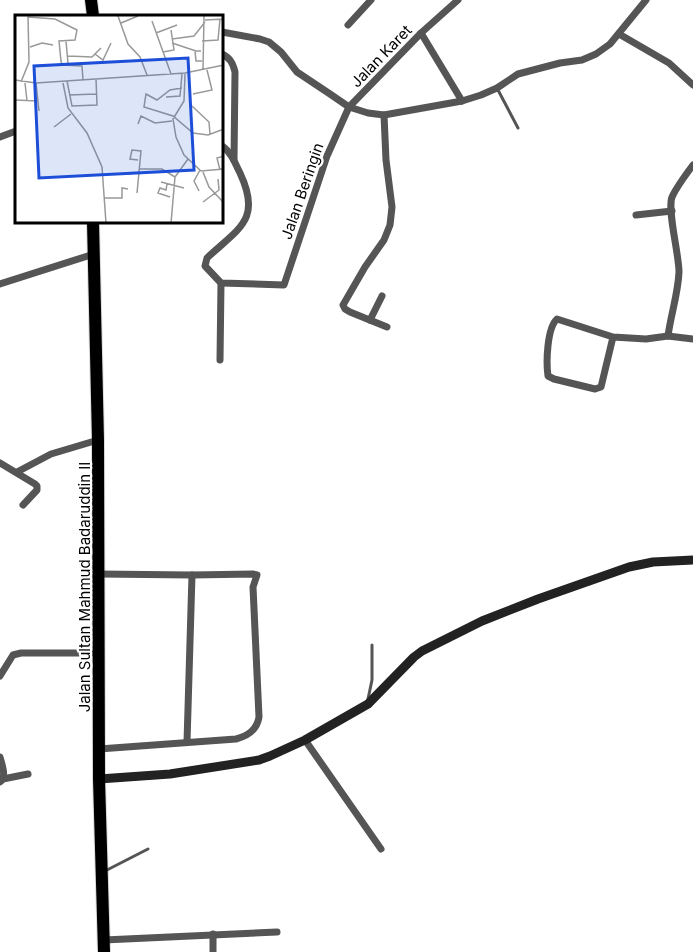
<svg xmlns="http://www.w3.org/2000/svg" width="693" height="952" font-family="Inter,sans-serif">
<rect width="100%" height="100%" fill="#fff"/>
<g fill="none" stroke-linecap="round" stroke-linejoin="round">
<g stroke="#dbdbdb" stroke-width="14">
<g id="highway">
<path d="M91,0L93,16"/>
<path d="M93,222L98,440L99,779L104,952"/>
</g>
</g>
<g stroke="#555" stroke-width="3">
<path d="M498,90L518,128"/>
<path d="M368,699L372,680V645"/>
<path d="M105,871L148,849"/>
</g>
<g stroke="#555" stroke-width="7">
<path d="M348,25L371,0"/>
<path d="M222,32L260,39L269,42L281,52L297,72L330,94L349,107L368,113L384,115L462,101L481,95L497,88L518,74L560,63L582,60L596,54L610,44L646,0"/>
<path d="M421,33L462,101"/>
<path d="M619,34L669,63L693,85"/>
<path d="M222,54C230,58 233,63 235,72L234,160"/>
<path d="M384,115L386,160L392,207L390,225L384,240L365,267L343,305L345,309L350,312L387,327"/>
<path d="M0,137L16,131"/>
<path d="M222,146C231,152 235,163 240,173C262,220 239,228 207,258L205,266L221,283L284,285L327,156L349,107L421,33L458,0"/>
<path d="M636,215L672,211"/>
<path d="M0,284L94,254"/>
<path d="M370,320L382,296"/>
<path d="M668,336C671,314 678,294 679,272C679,254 667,210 672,197C676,188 687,173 693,165"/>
<path d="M613,337L601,387L595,389L554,379L548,376C546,362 547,328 557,319L613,337L646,339L668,336L693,339"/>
<path d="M220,360L221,283"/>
<path d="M0,463L35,484L37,486V490L23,505"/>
<path d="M17,472L51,454L98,440"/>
<path d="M98,574L192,575L253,574L257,575L253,587L259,717C257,730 248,736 236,739L99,749"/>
<path d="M0,676L13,655L21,653H98"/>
<path d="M305,740L381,849"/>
<path d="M187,742L192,575"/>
<path d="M0,757C2,765 7,777 0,782"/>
<path d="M3,779L28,774"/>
<path d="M104,940L277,932"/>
<path d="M213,952V934"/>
</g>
<path stroke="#222" stroke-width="9" d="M99,779L170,774L259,760L270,756L305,740L368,704L414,657L422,651L482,621L538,599L629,567L653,562L693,560"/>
<use href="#highway" stroke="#000" stroke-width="12"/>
</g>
<g text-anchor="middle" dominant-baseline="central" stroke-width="4.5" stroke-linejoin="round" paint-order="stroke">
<g font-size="15" fill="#000" stroke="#fff">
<text transform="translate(381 56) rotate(-46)">Jalan Karet</text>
<text transform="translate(302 191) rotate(-71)">Jalan Beringin</text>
<text transform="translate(84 587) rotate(-90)">Jalan Sultan Mahmud Badaruddin II</text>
</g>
</g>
<g transform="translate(15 15)">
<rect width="208" height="208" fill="#fff"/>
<path fill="none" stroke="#999" stroke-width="1.5" d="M103,1L113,29L125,42L132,60M13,2L40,4L62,15L60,25L44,26L46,46L47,50L67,51L68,65M190,5L209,4M137,6L156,59M106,8L123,1M141,18L162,10M157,24L179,21L190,7M51,26L53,48M187,26L203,25L205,4M157,28L181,36M15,32L27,28L38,30M86,33L80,39L88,45L96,28M186,36H180L181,46H187M148,37L159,35L156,15M53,41L77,42L80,39M188,54L189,1M170,59L169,86L158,104L161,122L169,140L186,156L209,154M0,65L21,68L170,58L209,50M52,66L57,91L82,90L81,64M6,67L14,47L13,1M10,68L12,86M21,68L24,96M48,68L53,93L72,118L87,152L91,208M167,73L155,75L142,85L131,79L129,92L158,101L178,118L193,120L209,114M178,79L197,75L192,55M54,80L81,79M151,82L165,81L167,59M0,85L23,86M177,91L194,107L195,119M123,109L126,101L140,108L157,106M39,112L56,99M124,154H147L160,162M205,155L202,143L209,141M188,157L194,172L209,188M160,162L173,144M146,167L169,173M152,169L151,175L145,173L143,178L155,182M184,176L179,166L185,155M122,178L126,136L117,135L115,144L123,145M89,183H107V173L113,174M188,187L204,175L203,164M156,208L160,162"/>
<path fill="#1d4ed8" fill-opacity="0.15" stroke="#1d4ed8" stroke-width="3" d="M173,43L179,155L24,163L19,51Z"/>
<rect width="208" height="208" fill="none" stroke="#000" stroke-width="3"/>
</g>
</svg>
